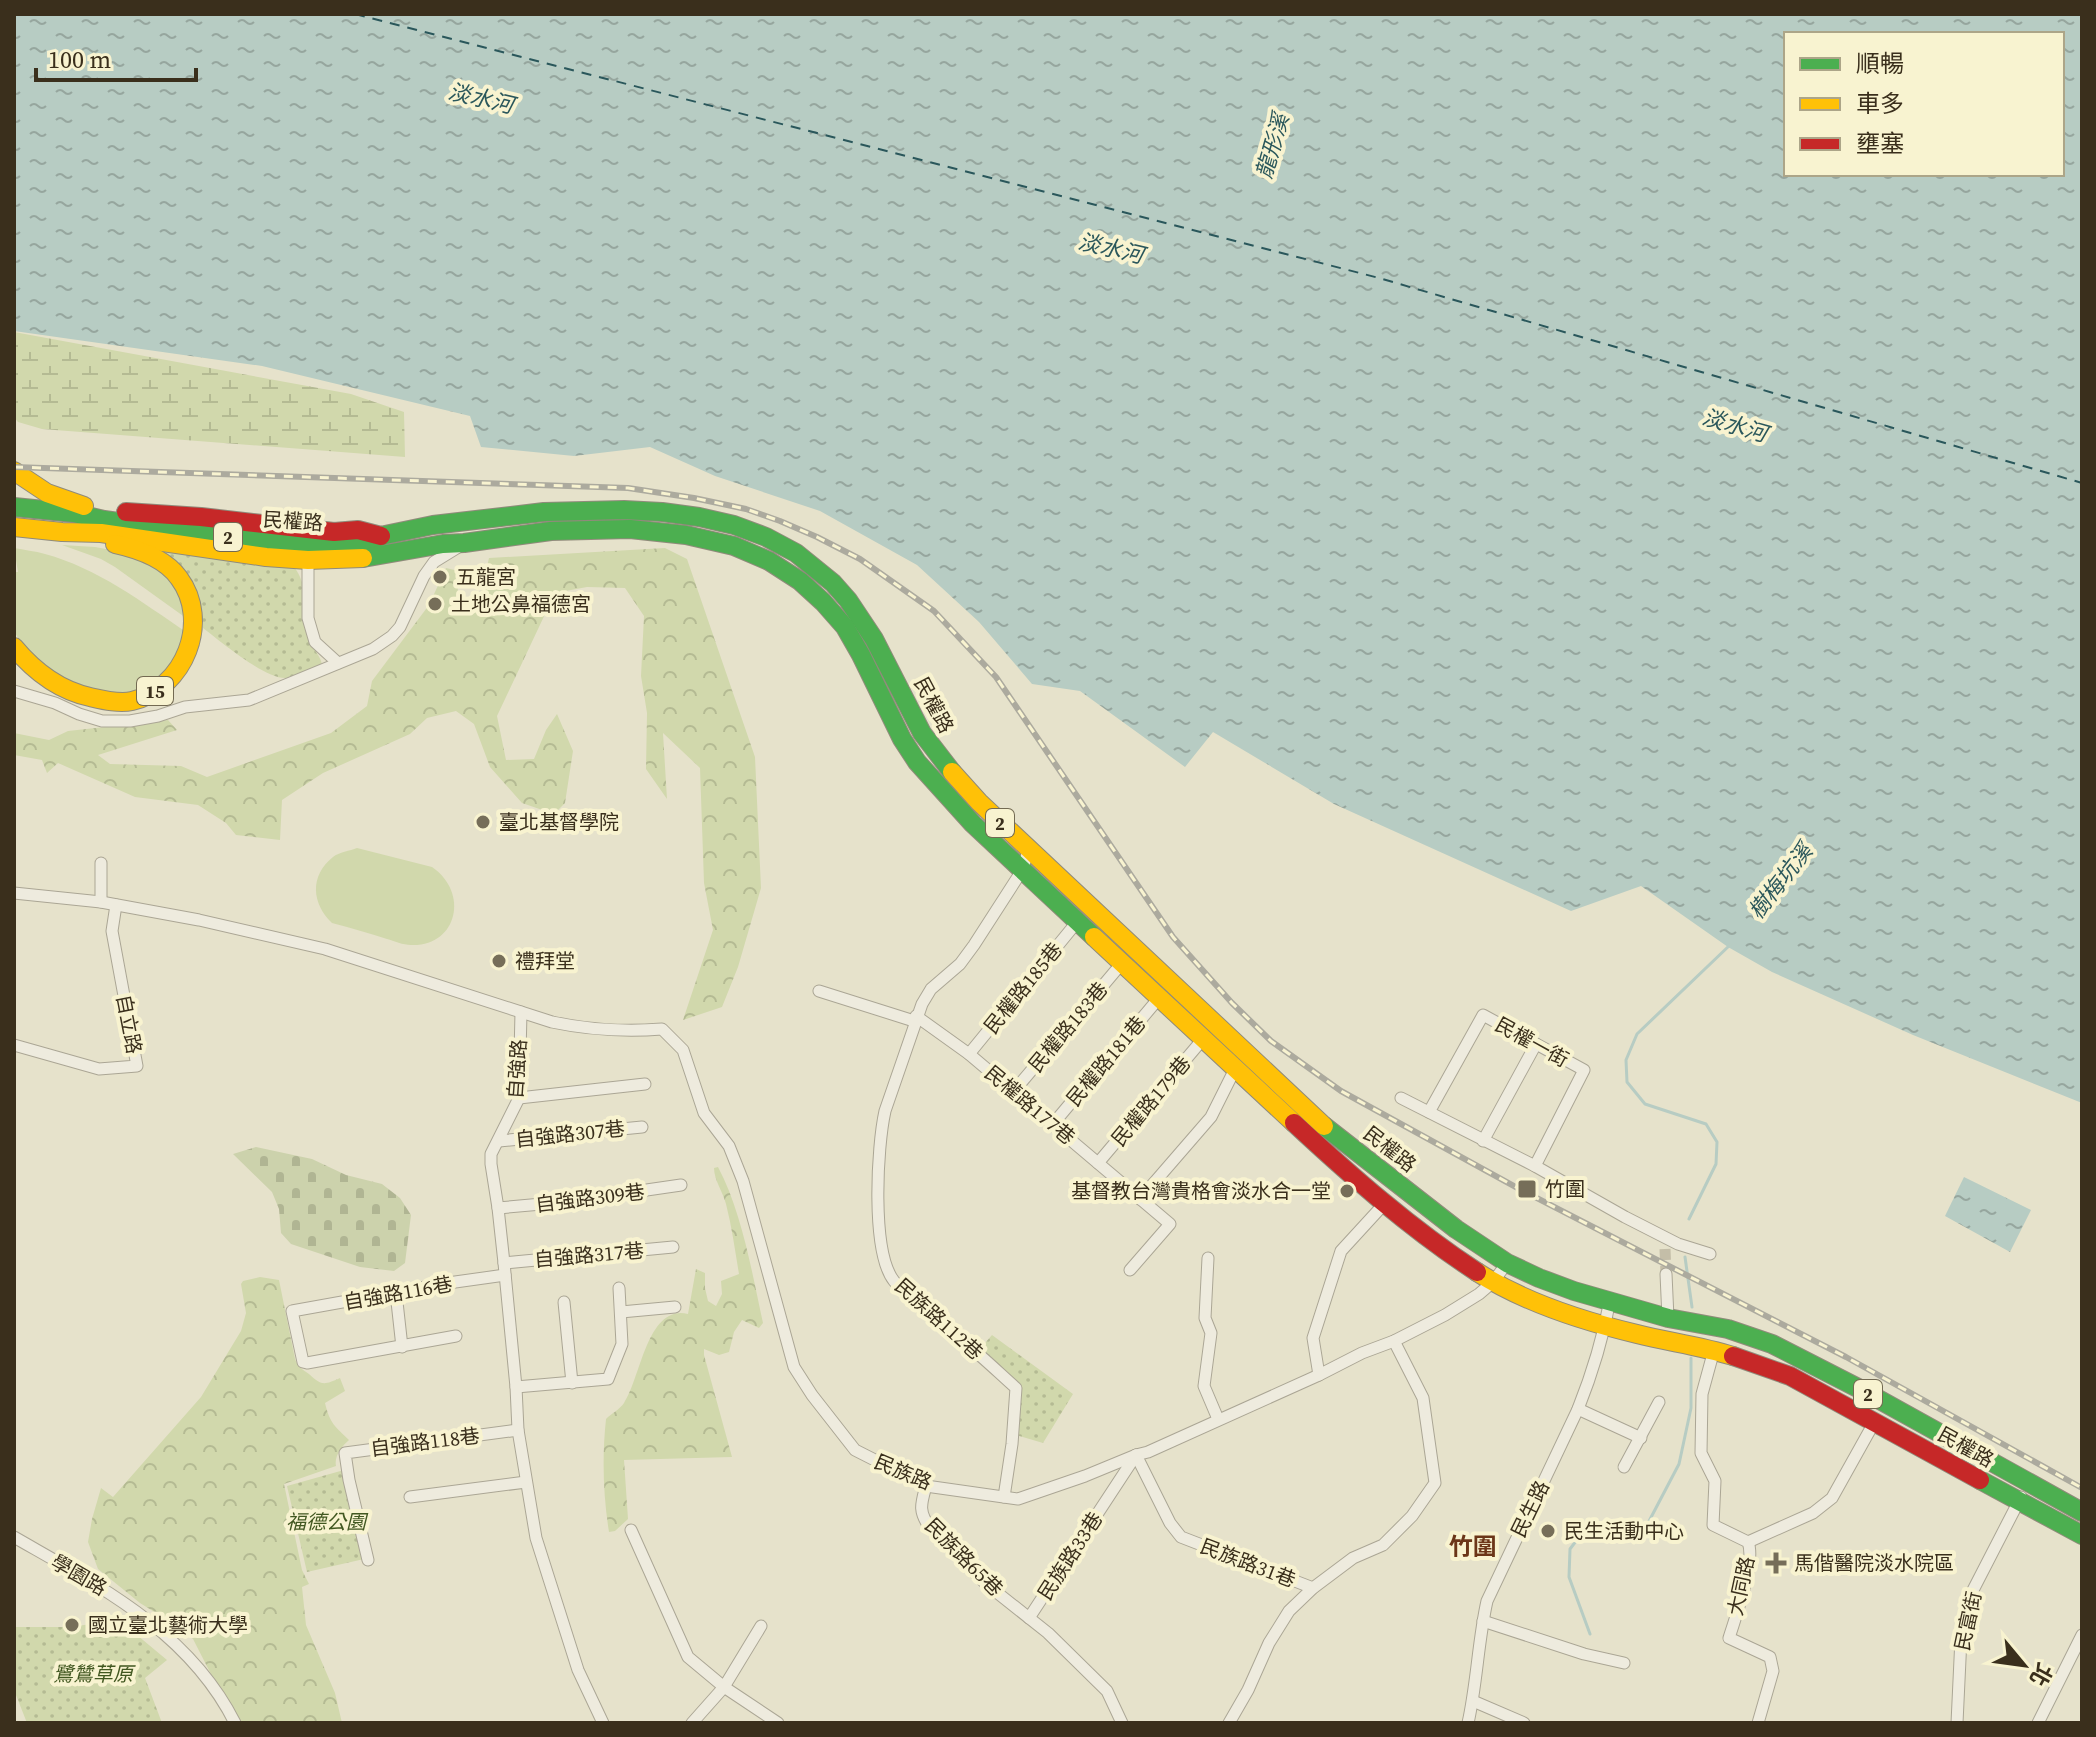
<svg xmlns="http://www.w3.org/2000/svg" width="2096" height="1737" font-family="'Source Serif 4','Noto Sans TC',serif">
<defs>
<pattern id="forest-crowns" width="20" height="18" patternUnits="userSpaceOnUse" patternTransform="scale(2)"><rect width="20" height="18" fill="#d1d8ac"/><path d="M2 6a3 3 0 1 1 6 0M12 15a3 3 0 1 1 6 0" fill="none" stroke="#b4ba93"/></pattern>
<pattern id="wetland-marsh" width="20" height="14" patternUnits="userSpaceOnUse" patternTransform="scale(2)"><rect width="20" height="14" fill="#d1d8ac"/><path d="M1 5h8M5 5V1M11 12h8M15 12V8" fill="none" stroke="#b4ba93"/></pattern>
<pattern id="cemetery-stones" width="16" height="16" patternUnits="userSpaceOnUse" patternTransform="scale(2)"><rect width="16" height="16" fill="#ccd2ac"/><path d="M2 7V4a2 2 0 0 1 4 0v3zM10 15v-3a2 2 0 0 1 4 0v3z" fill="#b0b593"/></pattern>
<pattern id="park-dots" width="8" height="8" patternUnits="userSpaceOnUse" patternTransform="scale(2)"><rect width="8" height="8" fill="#d1d8ac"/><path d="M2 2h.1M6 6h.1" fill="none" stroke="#b4ba93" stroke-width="1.8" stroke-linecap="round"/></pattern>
<pattern id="water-ripples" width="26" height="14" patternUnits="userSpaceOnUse" patternTransform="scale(2)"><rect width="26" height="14" fill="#b7ccc3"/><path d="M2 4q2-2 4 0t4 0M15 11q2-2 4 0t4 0" fill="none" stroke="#96a69e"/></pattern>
</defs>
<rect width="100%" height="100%" fill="#e6e2cb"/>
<g fill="#d1d8ac">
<path d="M62,545L95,547L133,554L167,573L184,602L186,618L115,567L101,559Z"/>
<path d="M14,548C24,550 35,551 45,554C97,568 142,602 186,632L184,642L168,670L153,683L137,691L105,696L49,674L21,643L14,631V572H18Z"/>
<path d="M357,848L432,867C470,893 457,947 411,945C403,945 394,941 387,939C369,933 351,928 332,923C312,904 309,876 333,857C339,852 350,851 357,848Z"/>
</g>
<g fill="url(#forest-crowns)">
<path d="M665,548L687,559L755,757L761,888L738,967L722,1007L683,1020L713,930L704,883L700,768L663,733L667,799L646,769L647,713L641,676L644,616L625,588L587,587L555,593L497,716L506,760L534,759L546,730L557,714L573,751L565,803L554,814L522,803L490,767L474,724L456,711L427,718L410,734L323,773L282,800L280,840L236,835L226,823L198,805L135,797L58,763L47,773L42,760L14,755V733L49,740L68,731L168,720L177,730L98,755L110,764L181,766L207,777L331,733L367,706L372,681L429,605L446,568L459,571L457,603L481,593L489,558Z"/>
<path d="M718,1167C742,1212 752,1273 763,1323L759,1328L742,1320L734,1332L729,1352L719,1355L704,1349V1355L732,1457L624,1460L628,1519L615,1531L609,1532C603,1495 602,1456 606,1419C611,1414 620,1409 624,1403C641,1378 647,1304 688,1314L696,1269L705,1273V1288L708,1301L716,1306L722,1294L721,1281L739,1274C735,1251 732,1227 726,1204C723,1192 714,1180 714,1168Z"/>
<path d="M260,1277L279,1280L295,1359C298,1367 302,1369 309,1374C322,1386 324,1385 340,1378L345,1391L325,1403C330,1424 335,1426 349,1440C342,1446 334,1456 336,1466L284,1484L302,1570L309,1584L302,1587L306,1625L335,1693L342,1723H242L216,1684L193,1639L183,1630L140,1603L98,1569L88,1542L92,1519L101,1488L113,1497L201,1397L241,1331L246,1313L241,1284L243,1281Z"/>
</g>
<path fill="url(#wetland-marsh)" d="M14,332L351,394L404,412L405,457L42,429L18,422L14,417Z"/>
<path fill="url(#cemetery-stones)" d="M256,1147L312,1159L346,1175L382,1184L400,1198L411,1215L405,1263L394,1271L360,1267L291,1244L281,1233L279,1209L272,1192L233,1154Z"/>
<g fill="url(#park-dots)">
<path d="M148,545L294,567C312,590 301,618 310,642C314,651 321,656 322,665C312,669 298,678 286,678C265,679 220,641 203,628L202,610Z"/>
<path d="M992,1335L1073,1394L1043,1443L1016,1435L1018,1389L978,1351Z"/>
<path d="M344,1470L364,1559L307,1572L287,1486Z"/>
<path d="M119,1620L167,1660L145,1678L162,1723H27L14,1690V1627H70Z"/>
</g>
<g fill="url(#water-ripples)" fill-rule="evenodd">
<path d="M14,14H2082V1103L1913,1035L1772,972L1728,947L1641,886L1571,911L1334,804L1213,732L1185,767L1080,691L1032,684L979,622L917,565L820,511L715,476L650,447L574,456L481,447L470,416L262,366L14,331ZM1786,34H2062V174H1786Z"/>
<path d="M1964,1177L2031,1210L2010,1252L1945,1216Z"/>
</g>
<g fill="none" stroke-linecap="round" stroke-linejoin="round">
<g stroke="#b7ccc3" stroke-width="3">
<path d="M1689,1219L1716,1164L1717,1142L1706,1124L1645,1104L1627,1082L1626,1060L1637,1034L1730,945"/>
<path d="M1685,1257L1692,1307"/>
<path d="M1590,1634L1569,1577L1570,1549L1592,1520L1634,1535L1647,1525L1679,1464L1691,1408V1358"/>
</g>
<path stroke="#2a575b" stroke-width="2" stroke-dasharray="10 8" stroke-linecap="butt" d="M355,14L1379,278L2082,483"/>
<path stroke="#c4bea8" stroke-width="11" stroke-dasharray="11 5.5" stroke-linecap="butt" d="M1665,1249L1666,1274"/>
<g stroke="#aba695" stroke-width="13">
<g id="street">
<path d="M308,560V618L315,642L338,663"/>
<path d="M14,691L55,703L79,714L102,721H130L158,716L185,707L249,700L373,649L392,636L400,627L424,576L434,562L460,546"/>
<path d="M101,863V902"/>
<path d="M14,893L101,902L199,920L325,949L552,1022C590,1030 622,1032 662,1029L683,1050L704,1113L729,1146L743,1181L794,1367L812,1395L855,1450L926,1486L1018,1499L1085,1476L1136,1455L1148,1452L1319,1375L1362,1353L1394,1341L1445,1315L1479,1294L1493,1282L1507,1263"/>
<path d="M819,991L914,1021"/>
<path d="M521,1012L519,1098L491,1154V1164L498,1208L504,1263L516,1387L518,1430L536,1538L578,1670L603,1723"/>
<path d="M916,1016L969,1054L1170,1224L1130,1270"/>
<path d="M14,1045L99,1069L137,1066L112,931L116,905"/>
<path d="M969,1054L1077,922"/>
<path d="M1014,1091L1122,963"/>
<path d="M519,1098L645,1084"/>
<path d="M1401,1098L1535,1166L1625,1217L1678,1244L1710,1254"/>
<path d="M1429,1112L1483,1015L1584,1070L1535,1166"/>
<path d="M1053,1124L1159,998"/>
<path d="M499,1141L642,1127"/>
<path d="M1483,1141L1536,1044"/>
<path d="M1098,1163L1203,1039"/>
<path d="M1140,1199L1211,1117L1235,1069"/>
<path d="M498,1208L564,1202L681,1185"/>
<path d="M1208,1258L1205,1318L1211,1333L1204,1386L1218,1419"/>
<path d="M504,1263L673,1247"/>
<path d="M1666,1274L1668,1318"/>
<path d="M396,1293L402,1347"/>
<path d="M564,1302L572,1383"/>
<path d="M621,1312L675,1307"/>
<path d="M456,1336L307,1363L303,1362L292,1311L448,1283L505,1275"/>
<path d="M1714,1350L1702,1394L1701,1453L1715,1481L1713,1525L1748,1542C1756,1562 1736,1615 1729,1638L1770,1657L1773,1671L1758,1723"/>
<path d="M1319,1375L1313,1338L1341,1251L1385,1203"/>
<path d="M516,1387L608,1379L622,1344L619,1288"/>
<path d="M1578,1409L1641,1438"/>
<path d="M1136,1455L1170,1523L1181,1537L1313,1588"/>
<path d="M1624,1467L1659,1402"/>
<path d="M926,1486C921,1504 918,1511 930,1528L985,1583L1048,1633L1107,1691L1122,1723"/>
<path d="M410,1497L526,1482"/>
<path d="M1004,1497L1012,1444L1016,1388C999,1373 983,1357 965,1343C943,1325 912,1303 894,1281C871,1252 877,1147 885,1111L922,1004L931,989L960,964L974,945L1023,869L1028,850"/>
<path d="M631,1530L688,1657L724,1687L778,1723"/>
<path d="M14,1537C99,1586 189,1631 235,1723"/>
<path d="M1748,1542L1813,1513L1832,1498L1875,1421"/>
<path d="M368,1560L349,1480L345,1453L518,1430"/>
<path d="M1029,1618L1136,1455"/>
<path d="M1483,1621L1584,1654L1624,1663"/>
<path d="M1473,1701L1524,1723"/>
<path d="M692,1723L724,1687L761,1626"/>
<path d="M1229,1723L1248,1690L1269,1643L1289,1611L1313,1588L1353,1558L1383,1545L1412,1516L1435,1483L1423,1398L1394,1341"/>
<path d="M1468,1723C1477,1683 1478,1641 1487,1601L1578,1409C1592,1374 1603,1338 1610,1300"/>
<path d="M1957,1723L1961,1638L1970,1596L2021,1497"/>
<path d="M2038,1723L2082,1635"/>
</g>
</g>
<g stroke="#908b7b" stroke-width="20">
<g id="fast">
<path d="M14,507L74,513L104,520L265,542L319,546L357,545L385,535L433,525L544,512L624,510L662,512L699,517L734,525L766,537L796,553L833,583L848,600L874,639L922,733L952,772"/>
<path d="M363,558L443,544L464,543L551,531L630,529L686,535L734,546L769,561L800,581L823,602L845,627L861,655L902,739L917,762L973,824L1094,937"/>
<path d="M1324,1126L1456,1229L1507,1263L1539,1278L1574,1291L1668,1318L1728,1329L1772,1344L1860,1389L2082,1512"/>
<path d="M1980,1480L2082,1535"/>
</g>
</g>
<g stroke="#908b7b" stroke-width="20">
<g id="slow">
<path d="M14,471L47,493L84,506"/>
<path d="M14,527L62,532L101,533L266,557L308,560L363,558"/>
<path d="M14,647C34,671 58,690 90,697C103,700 119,704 132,701C185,688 211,621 179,578C165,558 138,549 115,544"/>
<path d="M952,772L979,802L1324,1126"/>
<path d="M1094,937L1294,1123"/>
<path d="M1477,1272C1525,1303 1582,1321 1637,1334C1669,1342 1701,1346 1733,1356"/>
</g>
</g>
<g stroke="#908b7b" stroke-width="20">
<g id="jam">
<path d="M126,512L201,517L334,532L358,530L381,536"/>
<path d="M1294,1123C1351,1176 1411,1229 1477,1272"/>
<path d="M1733,1356L1790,1376L1980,1480"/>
</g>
</g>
<use href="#street" stroke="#eeebde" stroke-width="11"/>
<use href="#fast" stroke="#4caf50" stroke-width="18"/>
<use href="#slow" stroke="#ffc107" stroke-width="18"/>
<use href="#jam" stroke="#c62828" stroke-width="18"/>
<g stroke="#acaa9e" stroke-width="6">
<path id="rail" d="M14,467L628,488L694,498L746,509L780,521L817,537L860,559L934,611L996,677L1173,937L1232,1003L1271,1041L1341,1091L1525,1192L1846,1357L2082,1488"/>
</g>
<use href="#rail" stroke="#f8f3d0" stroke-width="3" stroke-dasharray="9" stroke-linecap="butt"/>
</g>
<g fill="#766e59" stroke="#f8f3d0" stroke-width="3">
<circle cx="440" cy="577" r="8"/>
<circle cx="435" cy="604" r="8"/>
<circle cx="483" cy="822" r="8"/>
<circle cx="499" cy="961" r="8"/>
<rect x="1517" y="1179" width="20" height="20" rx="4"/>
<circle cx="1347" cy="1191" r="8"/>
<circle cx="1548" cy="1531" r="8"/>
<path d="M1772 1551h8v8h8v8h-8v8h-8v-8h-8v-8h8z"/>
<circle cx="72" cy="1625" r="8"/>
</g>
<g text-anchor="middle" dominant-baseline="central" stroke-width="8" stroke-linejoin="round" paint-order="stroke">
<g fill="#f8f3d0" stroke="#736a52" stroke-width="2">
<rect x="214" y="523" width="28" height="28" rx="6"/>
<rect x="137" y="677" width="36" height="28" rx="6"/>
<rect x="986" y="809" width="28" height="28" rx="6"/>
<rect x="1854" y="1380" width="28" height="28" rx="6"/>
</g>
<g font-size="18" font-weight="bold" fill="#3a2f1c">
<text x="228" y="537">2</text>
<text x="155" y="691">15</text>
<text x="1000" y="823">2</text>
<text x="1868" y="1394">2</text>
</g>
<g font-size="20" fill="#3a2f1c" stroke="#f8f3d0">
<text transform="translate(293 521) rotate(4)">民權路</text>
<text transform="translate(934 705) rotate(62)">民權路</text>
<text transform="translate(1023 988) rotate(-51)">民權路185巷</text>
<text transform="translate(129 1024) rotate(79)">自立路</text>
<text transform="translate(1068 1027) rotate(-50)">民權路183巷</text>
<text transform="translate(1532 1042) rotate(29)">民權一街</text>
<text transform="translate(1106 1061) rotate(-50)">民權路181巷</text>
<text transform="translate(517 1069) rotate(-86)">自強路</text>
<text transform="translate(1151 1101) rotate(-50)">民權路179巷</text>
<text transform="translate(1030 1105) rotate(40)">民權路177巷</text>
<text transform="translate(570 1134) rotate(-6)">自強路307巷</text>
<text transform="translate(1390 1149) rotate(38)">民權路</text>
<text transform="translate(590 1198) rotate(-7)">自強路309巷</text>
<text transform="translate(589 1255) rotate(-5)">自強路317巷</text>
<text transform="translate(398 1293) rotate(-10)">自強路116巷</text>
<text transform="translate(939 1319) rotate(42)">民族路112巷</text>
<text transform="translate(425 1442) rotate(-7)">自強路118巷</text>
<text transform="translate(1966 1447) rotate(29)">民權路</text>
<text transform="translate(903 1472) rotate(23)">民族路</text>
<text transform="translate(1530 1509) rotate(-64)">民生路</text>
<text transform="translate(1070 1556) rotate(-57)">民族路33巷</text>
<text transform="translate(964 1557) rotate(45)">民族路65巷</text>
<text transform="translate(1248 1563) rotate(21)">民族路31巷</text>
<text transform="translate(79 1575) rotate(30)">學園路</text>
<text transform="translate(1741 1586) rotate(-78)">大同路</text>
<text transform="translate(1968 1621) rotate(-78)">民富街</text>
</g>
<g font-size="20" fill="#3a2f1c" stroke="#f8f3d0" text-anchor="start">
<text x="456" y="577">五龍宮</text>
<text x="451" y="604">土地公鼻福德宮</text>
<text x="499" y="822">臺北基督學院</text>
<text x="515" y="961">禮拜堂</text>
<text x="1545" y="1189">竹圍</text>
<text x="1331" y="1191" text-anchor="end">基督教台灣貴格會淡水合一堂</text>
<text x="1564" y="1531">民生活動中心</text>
<text x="1794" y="1563">馬偕醫院淡水院區</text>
<text x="88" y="1625">國立臺北藝術大學</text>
</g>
<g font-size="20" font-style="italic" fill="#425821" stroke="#f8f3d0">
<text x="326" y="1522">福德公園</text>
<text x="93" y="1674">鷺鷥草原</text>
</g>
<g font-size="22" font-style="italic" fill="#2a575b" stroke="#f8f3d0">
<text transform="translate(481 98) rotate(13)">淡水河</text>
<text transform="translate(1272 146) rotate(-74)">龍形溪</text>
<text transform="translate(1111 248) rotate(13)">淡水河</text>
<text transform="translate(1735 425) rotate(16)">淡水河</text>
<text transform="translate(1780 881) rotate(-52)">樹梅坑溪</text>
</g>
<g font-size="24" font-weight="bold" fill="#6b3618" stroke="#f8f3d0">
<text x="1473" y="1546">竹圍</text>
</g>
</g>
<rect width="2096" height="1737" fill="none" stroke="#3a2f1c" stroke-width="32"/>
<rect x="1784" y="32" width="280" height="144" fill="#f8f3d0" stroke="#aca588" stroke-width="2"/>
<rect x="1800" y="58" width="40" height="12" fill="#4caf50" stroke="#aca588" stroke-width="2"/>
<text x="1856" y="72" font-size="24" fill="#3a2f1c">順暢</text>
<rect x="1800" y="98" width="40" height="12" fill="#ffc107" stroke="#aca588" stroke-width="2"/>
<text x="1856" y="112" font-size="24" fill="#3a2f1c">車多</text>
<rect x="1800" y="138" width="40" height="12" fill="#c62828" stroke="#aca588" stroke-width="2"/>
<text x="1856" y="152" font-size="24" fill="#3a2f1c">壅塞</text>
<g transform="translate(2024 1665) rotate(119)" stroke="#f8f3d0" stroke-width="6" paint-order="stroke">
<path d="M0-6L14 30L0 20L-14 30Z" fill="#3a2f1c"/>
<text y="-12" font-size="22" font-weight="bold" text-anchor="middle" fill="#3a2f1c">北</text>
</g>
<path d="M36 68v12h160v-12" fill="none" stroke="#3a2f1c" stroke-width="4"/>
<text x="48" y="68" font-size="24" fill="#3a2f1c" stroke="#f8f3d0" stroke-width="6" paint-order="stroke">100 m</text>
</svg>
